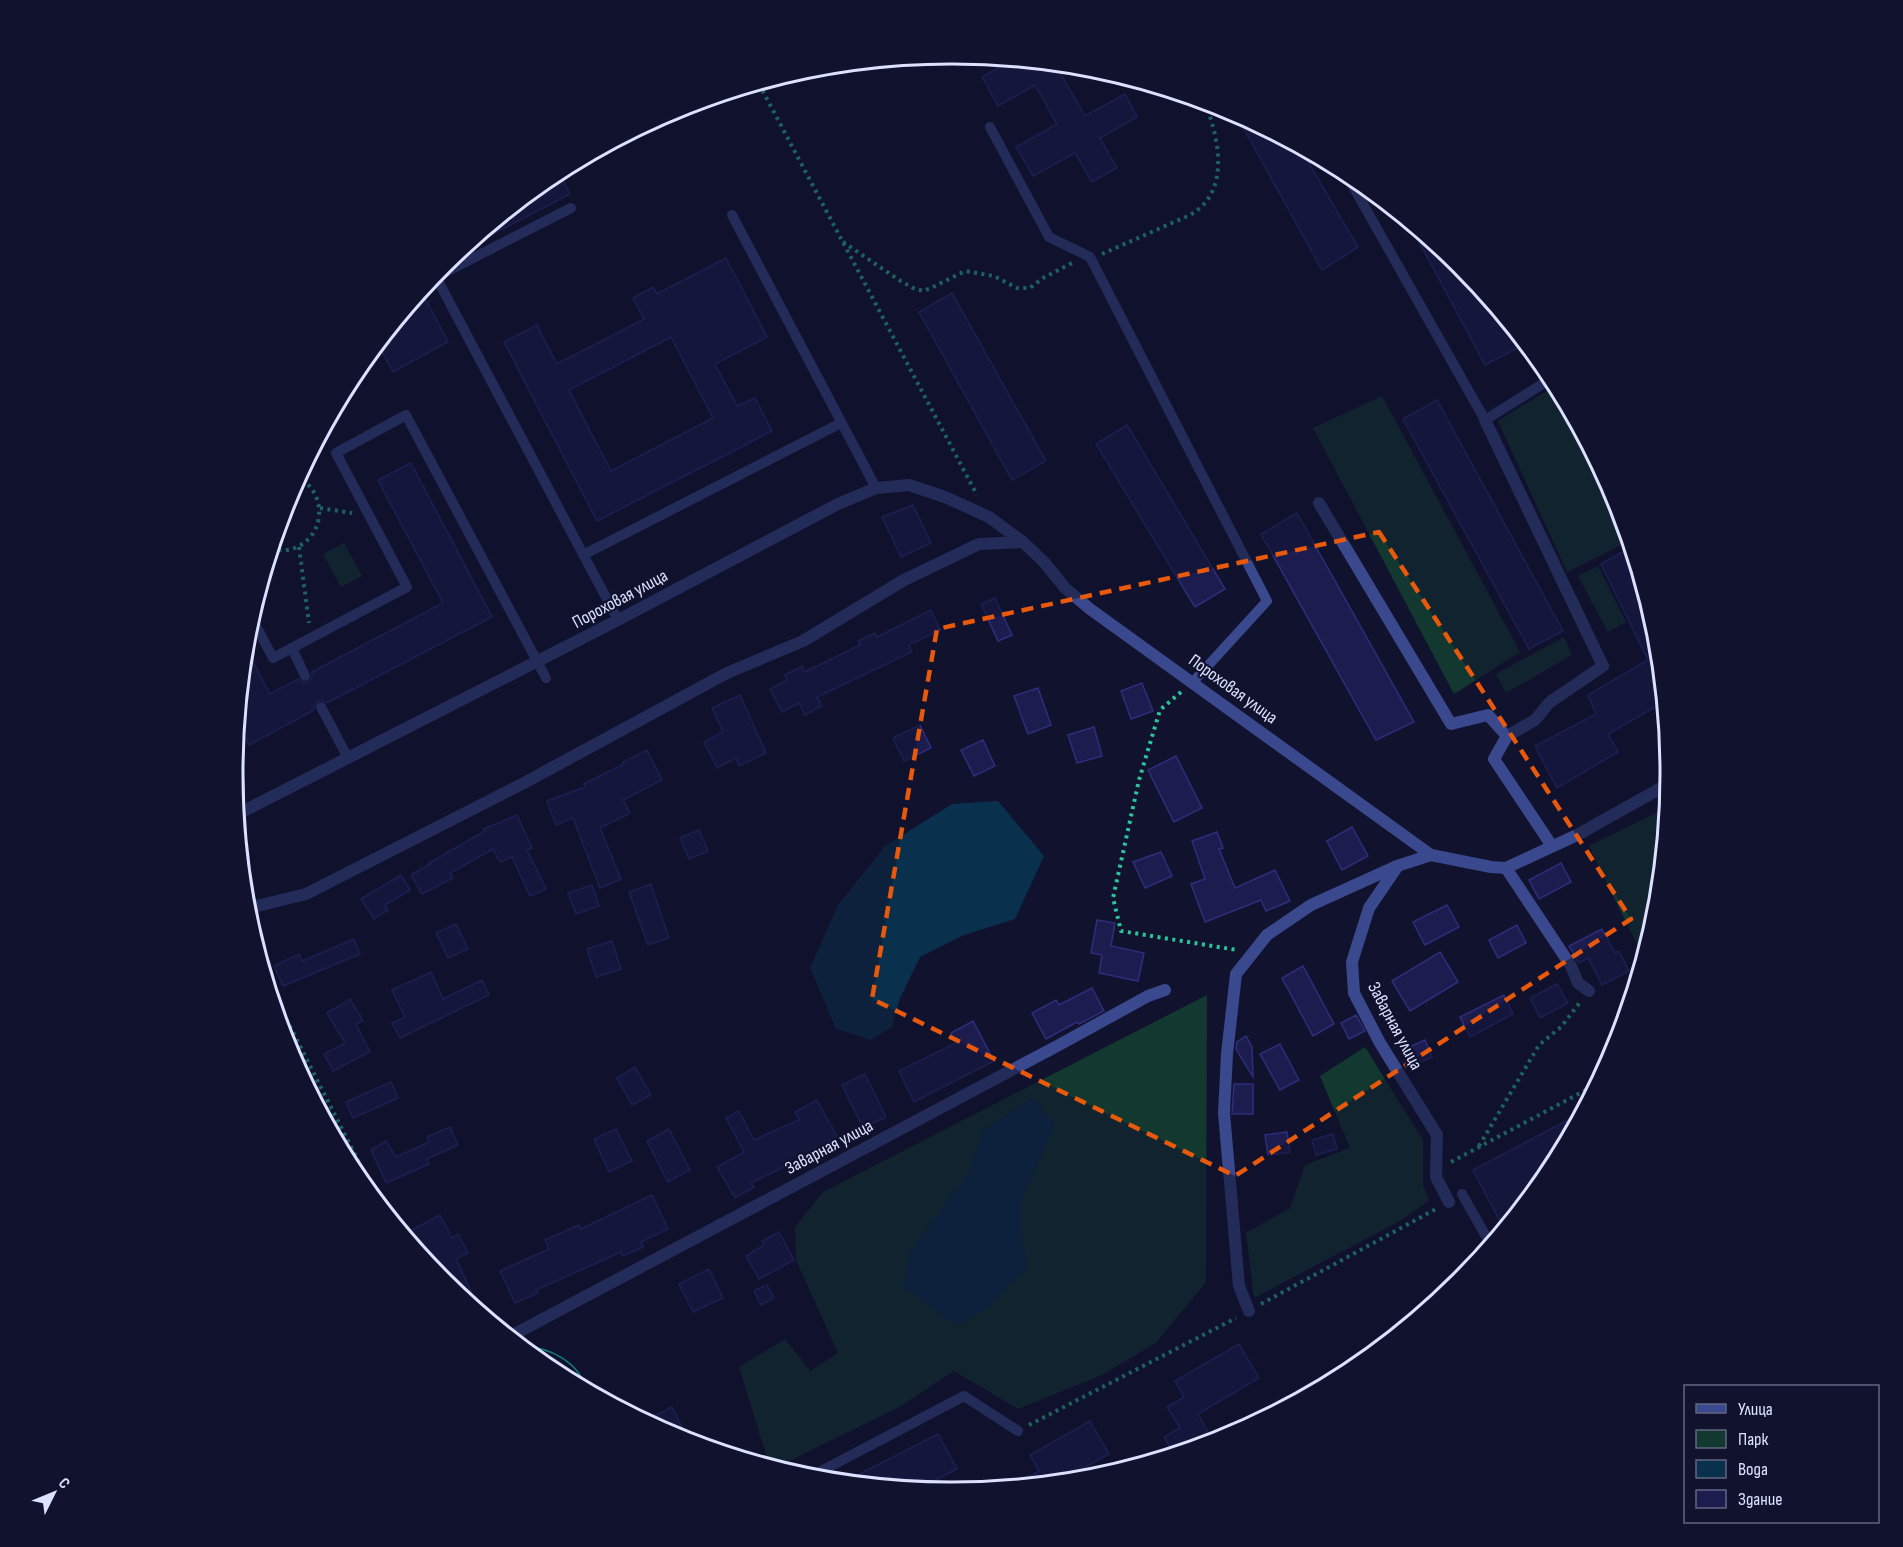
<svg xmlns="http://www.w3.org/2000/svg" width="1903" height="1547" font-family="'Sofia Sans Condensed',sans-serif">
<rect width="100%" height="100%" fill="#11122e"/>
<g fill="#13382f">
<path d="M688,105L689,108L624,141L622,138L676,109Z"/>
<path d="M1556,385L1616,498L1629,541L1567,572L1498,421Z"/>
<path d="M1382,396L1520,652L1454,694L1313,428Z"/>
<path d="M344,543L362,576L341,587L323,554Z"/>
<path d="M1598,566L1626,622L1608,632L1578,576Z"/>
<path d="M1564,637L1572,655L1506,693L1496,674Z"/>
<path d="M1668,807L1657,914L1644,959L1589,846Z"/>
<path d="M1207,995L1206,1282L1156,1343L1102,1375L1018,1409L954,1371L903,1405L775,1468L770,1467L739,1367L785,1339L810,1371L838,1353L796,1260L795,1227L823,1192Z"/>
<path d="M1365,1047L1423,1140V1184L1429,1201L1398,1222L1254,1298L1246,1233L1290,1208L1305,1165L1350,1148L1320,1076Z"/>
</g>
<g fill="#09314e">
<path d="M998,801L1044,856L1015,919L964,935L920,957L900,998L892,1027L871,1040L836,1029L810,968L838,905L885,846L952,804Z"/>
<path d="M1032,1098L1055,1125L1022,1199V1235L1027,1268L989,1307L956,1325L903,1286L910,1252L968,1174L984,1130Z"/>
</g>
<g fill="#1c1c4f" stroke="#2d2e7c" stroke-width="1.5" fill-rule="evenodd">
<path d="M1012,60L1055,64L1085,116L1125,94L1137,117L1100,138L1117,168L1092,182L1075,153L1033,176L1016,147L1057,124L1035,85L998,106L982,77Z"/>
<path d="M1235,113L1300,148L1358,247L1322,270Z"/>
<path d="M559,172L570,194L487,237L483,232L552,175Z"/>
<path d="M1409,223L1461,265L1498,311L1518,348L1485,365Z"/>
<path d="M726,258L767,337L715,364L737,406L755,398L772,431L597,521L504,342L537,325L557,364L644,319L633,298L653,287L657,294ZM671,337L713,418L611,471L569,390Z"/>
<path d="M952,293L1046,461L1012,480L919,312Z"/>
<path d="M426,300L448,342L393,372L378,344L404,312Z"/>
<path d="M1437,400L1563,631L1529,649L1403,419Z"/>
<path d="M1127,425L1225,589L1195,607L1096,444Z"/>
<path d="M411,463L492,617L327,703L322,700L317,701L314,706V710L249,745L237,722L245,646L270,694L298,679L304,683L309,682L312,677V672L443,603L378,480Z"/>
<path d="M913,505L931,543L901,557L882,517Z"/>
<path d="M1297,513L1414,722L1376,740L1261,534Z"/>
<path d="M1631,547L1657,633L1664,702L1608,734L1618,752L1557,788L1535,746L1596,714L1588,695L1648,660L1601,564Z"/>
<path d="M995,598L1012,635L998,641L981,604Z"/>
<path d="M931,610L940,630L909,645L912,652L817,697L822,706L805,715L799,703L782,712L770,689L787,680L785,675L802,666L805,672L860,645L858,641L875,633L877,637Z"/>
<path d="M1142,683L1153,711L1131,719L1121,691Z"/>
<path d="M1038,688L1051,725L1028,734L1014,696Z"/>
<path d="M740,695L766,753L739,766L736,758L717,768L704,742L723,732L712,708Z"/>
<path d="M920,725L931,748L904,761L893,738Z"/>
<path d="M1094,727L1102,756L1077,763L1068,735Z"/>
<path d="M983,740L995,766L974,776L961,750Z"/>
<path d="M647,750L662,780L623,800L630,813L600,828L621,879L600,888L573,818L556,825L547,801L585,787L584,784L624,764L623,762Z"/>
<path d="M1176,756L1202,808L1174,822L1148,770Z"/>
<path d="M517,815L532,848L527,850L546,889L530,896L512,857L500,862L493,849L450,873L453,878L422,894L411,875L430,864L429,863L485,831L484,829Z"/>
<path d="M1352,827L1368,856L1342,870L1327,841Z"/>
<path d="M699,830L708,851L689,859L680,838Z"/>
<path d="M1217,832L1223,848L1219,849L1235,888L1275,870L1290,901L1266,911L1261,900L1205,922L1191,884L1205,879L1192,841Z"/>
<path d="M1161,852L1172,876L1145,888L1133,862Z"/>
<path d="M1561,863L1571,882L1539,899L1529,880Z"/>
<path d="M401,875L410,890L385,905L388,910L374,919L361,899Z"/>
<path d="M651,884L669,938L648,945L629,892Z"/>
<path d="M592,885L599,906L576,914L568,893Z"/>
<path d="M1447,905L1459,927L1425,945L1413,922Z"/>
<path d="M1097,920L1115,923L1111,946L1144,953L1138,981L1099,973L1102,955L1091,953Z"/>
<path d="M456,924L468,949L448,958L436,933Z"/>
<path d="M1517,925L1526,943L1498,958L1489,940Z"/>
<path d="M1602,929L1615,953L1619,951L1629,971L1602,985L1588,958L1579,963L1569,946Z"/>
<path d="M354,939L360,954L283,986L274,966L299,954L302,961Z"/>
<path d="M612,941L621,969L596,977L587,949Z"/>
<path d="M1440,952L1458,982L1410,1011L1392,981Z"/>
<path d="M1303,966L1334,1024L1313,1036L1282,978Z"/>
<path d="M431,972L443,999L482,980L489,995L400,1038L392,1023L405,1017L392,990Z"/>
<path d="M1557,984L1568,1003L1540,1018L1530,998Z"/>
<path d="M1092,988L1104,1011L1079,1024L1077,1022L1046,1039L1032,1013L1056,1000L1059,1005Z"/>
<path d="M1504,995L1513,1014L1470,1037L1460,1017Z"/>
<path d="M350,999L363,1021L356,1024L370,1052L333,1071L324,1054L345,1043L327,1013Z"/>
<path d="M1356,1015L1365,1031L1349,1039L1341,1023Z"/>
<path d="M973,1021L994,1061L914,1102L899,1071L956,1043L951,1033Z"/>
<path d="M1246,1036L1252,1047L1253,1077L1236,1049L1237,1042Z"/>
<path d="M1425,1040L1432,1057L1417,1064L1409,1047Z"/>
<path d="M1280,1044L1299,1080L1280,1090L1260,1054Z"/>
<path d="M635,1067L651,1095L632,1105L617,1078Z"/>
<path d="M865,1074L886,1117L863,1128L842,1085Z"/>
<path d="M391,1082L398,1098L353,1118L346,1102Z"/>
<path d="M1234,1084H1253V1114H1232Z"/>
<path d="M817,1100L837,1137L796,1161L751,1183L754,1187L735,1198L717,1167L744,1152L726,1118L739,1111L754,1140L799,1120L795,1112Z"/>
<path d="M1583,1112L1550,1174L1504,1229L1473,1170Z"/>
<path d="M450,1127L458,1145L427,1159L429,1164L386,1183L371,1150L386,1141L396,1157L429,1142L427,1137Z"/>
<path d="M616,1129L632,1161L609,1172L594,1139Z"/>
<path d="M669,1129L690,1170L668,1182L647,1141Z"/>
<path d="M1287,1132L1290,1152L1268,1155L1265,1135Z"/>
<path d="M1333,1134L1337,1149L1316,1155L1312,1140Z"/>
<path d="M652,1195L668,1229L641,1242L643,1247L623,1256L621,1252L536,1290L538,1293L515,1303L500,1271L549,1249L545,1240L579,1225L581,1229Z"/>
<path d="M440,1215L452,1238L458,1234L468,1253L456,1259L482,1315L442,1282L425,1261L408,1232Z"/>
<path d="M779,1232L794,1260L759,1279L746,1256L764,1245L762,1241Z"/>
<path d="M709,1269L723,1298L693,1312L679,1284Z"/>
<path d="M767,1285L774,1298L761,1305L754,1291Z"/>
<path d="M1239,1344L1259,1378L1198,1414L1214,1442L1174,1454L1164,1437L1180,1428L1167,1407L1184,1397L1175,1381Z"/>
<path d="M672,1407L690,1443L676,1438L644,1421Z"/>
<path d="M1090,1421L1109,1454L1059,1482L1011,1487L1039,1471L1030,1455Z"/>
<path d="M938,1434L957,1469L917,1490L844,1482Z"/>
</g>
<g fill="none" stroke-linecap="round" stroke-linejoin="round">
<g stroke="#2cc49b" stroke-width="4" stroke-dasharray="3 4.5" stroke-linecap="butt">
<path d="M759,84L977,495"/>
<path d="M843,242L899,280L913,288L923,291L931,288L965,271L994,276L1017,288H1030L1043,278L1072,263"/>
<path d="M1102,254L1190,215C1231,192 1219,139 1205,102"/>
<path d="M320,508L352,513"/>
<path d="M299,547L309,623"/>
<path d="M271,549C281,551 290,551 299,546C327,531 325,491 298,477"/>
<path d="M1181,692L1160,710L1139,780L1113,898L1121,931L1237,950"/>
<path d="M266,979L383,1210"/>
<path d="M1479,1146L1539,1045L1561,1027L1581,1001"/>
<path d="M1451,1162L1597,1084"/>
<path d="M1261,1304L1436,1209"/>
<path d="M1029,1425L1236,1318"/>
</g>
<g stroke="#3a498e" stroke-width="10">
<path d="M990,127L1049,237L1090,257L1267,601L1193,682"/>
<path d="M1345,172L1485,420L1552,378"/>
<path d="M571,208L436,277L618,620"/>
<path d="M732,215L876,488"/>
<path d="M583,555L841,423"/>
<path d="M251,616L273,658L407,587L336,453L406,415L546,678"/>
<path d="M292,648L305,676"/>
<path d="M321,707L348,758"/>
<path d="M1462,1194L1491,1245"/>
<path d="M808,1478L964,1396L1018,1431"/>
</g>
<g stroke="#3a498e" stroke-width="12">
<path d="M1485,420L1603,666L1550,702L1535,720L1507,736L1494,759L1552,846"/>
<path d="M1319,503L1451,724L1488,715L1507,736"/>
<path d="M236,815L618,620L838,504L876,488L909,485L945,497L989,517L1023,542L1044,562L1065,588L1090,609L1431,855"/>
<path d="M1397,867L1369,908L1352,962L1354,993L1380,1043L1437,1135L1436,1177L1449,1202"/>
<path d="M1506,868L1571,966L1578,983L1589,991"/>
<path d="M245,909L306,894L522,784L727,673L803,641L904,580L979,544L1023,542"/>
<path d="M1249,1311L1239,1286L1224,1113L1227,1054L1236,974L1267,935L1311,905L1397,866L1431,855L1491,867L1506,868L1577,835L1670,783"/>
<path d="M509,1337L1059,1045L1148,996L1165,990"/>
</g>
<path stroke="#09ffe4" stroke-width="1.5" d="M521,1346C549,1347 579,1361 587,1391"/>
</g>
<path d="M0 0H1903V1547H0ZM1379,532L1631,919L1235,1176L872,999L937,629Z" fill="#11122e" fill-opacity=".55" fill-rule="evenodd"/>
<path fill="none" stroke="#e8590c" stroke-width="4.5" stroke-dasharray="12 8" stroke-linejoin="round" d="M1379,532L1631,919L1235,1176L872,999L937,629Z"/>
<g text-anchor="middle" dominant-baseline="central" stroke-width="4.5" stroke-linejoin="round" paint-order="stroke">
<g font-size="18" fill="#dde1ff" stroke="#11122e">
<text transform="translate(620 599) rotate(-28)">Пороховая улица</text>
<text transform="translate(1233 689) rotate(36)">Пороховая улица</text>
<text transform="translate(1395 1026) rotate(62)">Заварная улица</text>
<text transform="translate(829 1147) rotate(-28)">Заварная улица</text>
</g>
</g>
<path d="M0 0H1903V1547H0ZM951 64H952A708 708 0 0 1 1660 772V774A708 708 0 0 1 952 1482H951A708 708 0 0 1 243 774V772A708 708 0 0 1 951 64Z" fill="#11122e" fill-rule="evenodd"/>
<path fill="none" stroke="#dde1ff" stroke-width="3" d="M951 64H952A708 708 0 0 1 1660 772V774A708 708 0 0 1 952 1482H951A708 708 0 0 1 243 774V772A708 708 0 0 1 951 64Z"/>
<rect x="1684" y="1385" width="195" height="138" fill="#11122e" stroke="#636582" stroke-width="1.5"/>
<rect x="1696" y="1404" width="30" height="9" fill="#3a498e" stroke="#636582" stroke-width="1.5"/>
<text x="1738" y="1415" font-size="18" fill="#dde1ff">Улица</text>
<rect x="1696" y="1430" width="30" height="18" fill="#13382f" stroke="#636582" stroke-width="1.5"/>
<text x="1738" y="1445" font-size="18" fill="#dde1ff">Парк</text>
<rect x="1696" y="1460" width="30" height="18" fill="#09314e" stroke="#636582" stroke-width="1.5"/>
<text x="1738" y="1475" font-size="18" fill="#dde1ff">Вода</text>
<rect x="1696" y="1490" width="30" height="18" fill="#1c1c4f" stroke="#636582" stroke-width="1.5"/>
<text x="1738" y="1505" font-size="18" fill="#dde1ff">Здание</text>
<g transform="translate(54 1493) rotate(47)" stroke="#11122e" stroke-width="4.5" paint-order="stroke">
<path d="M0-4.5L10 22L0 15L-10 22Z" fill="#dde1ff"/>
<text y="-9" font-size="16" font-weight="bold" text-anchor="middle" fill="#dde1ff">С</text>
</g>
</svg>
